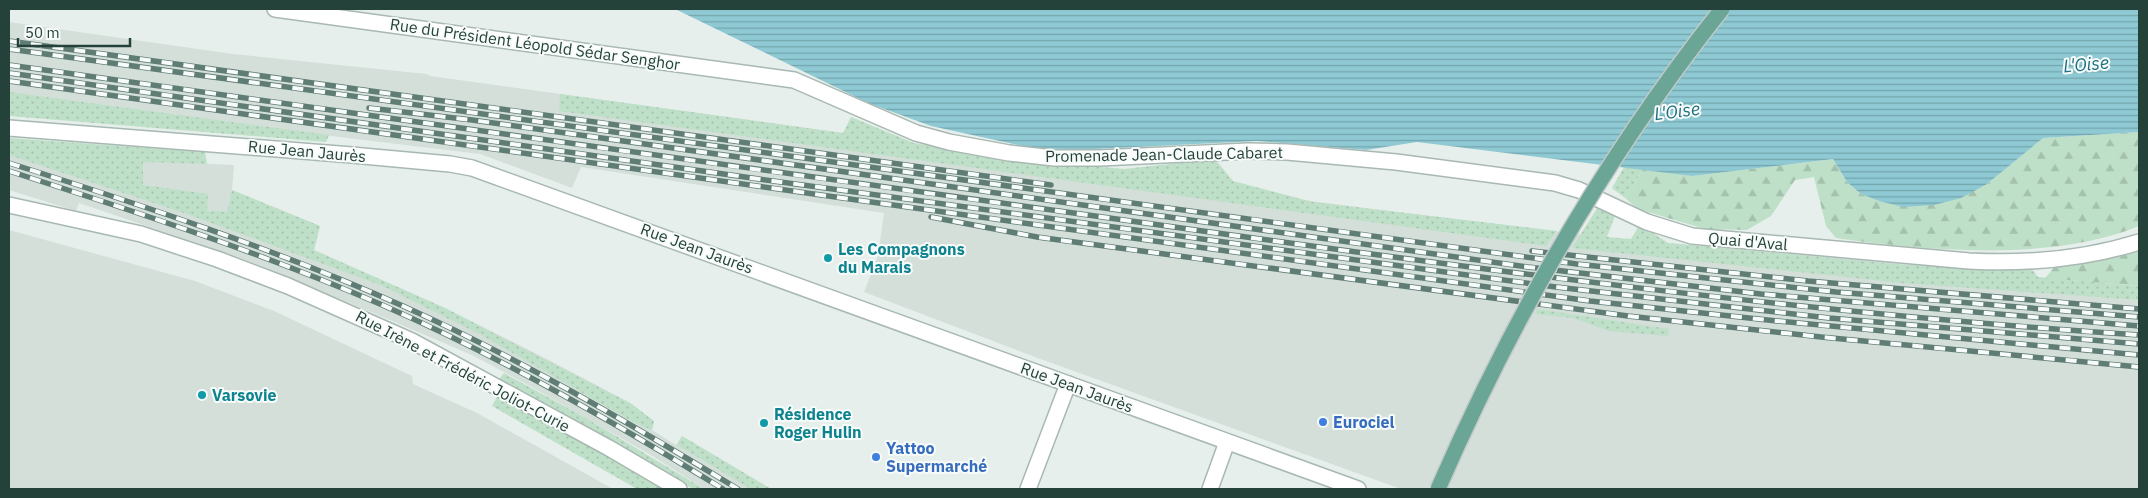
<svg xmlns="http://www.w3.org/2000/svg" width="2148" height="498" font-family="'IBM Plex Sans',sans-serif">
<defs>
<pattern id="grass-dots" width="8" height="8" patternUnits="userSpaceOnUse" patternTransform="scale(1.25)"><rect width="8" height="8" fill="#bfe0c8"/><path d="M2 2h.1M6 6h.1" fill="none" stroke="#a4c1ad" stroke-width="1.8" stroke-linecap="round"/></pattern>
<pattern id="forest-firs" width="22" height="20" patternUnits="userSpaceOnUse" patternTransform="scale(1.25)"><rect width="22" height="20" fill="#bfe0c8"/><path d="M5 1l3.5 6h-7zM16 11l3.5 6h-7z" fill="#a4c1ad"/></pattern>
<pattern id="water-rules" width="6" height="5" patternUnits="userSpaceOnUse" patternTransform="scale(1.25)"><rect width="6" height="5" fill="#8ec9d4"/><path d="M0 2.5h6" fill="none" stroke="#74a5ad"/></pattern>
</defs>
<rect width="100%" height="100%" fill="#e6efeb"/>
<g fill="#d4dfda">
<path d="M9,22L233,54L427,74L430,76L914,143L946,154L1365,208L1600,237L1859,260L2139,287V489H1401L1035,357L864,292L878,256L884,213L581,167L572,188L480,154L9,97Z"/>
<path d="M9,155L234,165L232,190L320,226L314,250L445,308L545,358L632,404L654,421L652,430L676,445L682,436L771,489H704L654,457L528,385L474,356L444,343L281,274L232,255L79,203L76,211L9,190Z"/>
<path d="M9,230L195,281L274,311L412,376L413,384L477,413L613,489H9Z"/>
</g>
<g fill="url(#grass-dots)">
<path d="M9,92L329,135L326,142L9,116Z"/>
<path d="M560,94L843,133L851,117L914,143L1012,159L1124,169L1215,159L1233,181L1313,202L1557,231L1546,246L559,111Z"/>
<path d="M9,138L205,152L207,164L143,162V185L208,194L207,211L227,212L232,190L320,226L314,250L445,308L630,403L654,421L652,430L635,423L483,336L383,286L187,214L9,155Z"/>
<path d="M1624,167L1643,169L1625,198L1612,188Z"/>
<path d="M1599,205L1616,213L1607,237L1631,239L1640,224L1668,243L1907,265L2031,268L2038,277L2139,286V300L1902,283L1572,248Z"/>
<path d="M1537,309L1669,329L1668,336L1609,331L1573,318L1535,314Z"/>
<path d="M504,373L586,418L704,489H693L499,379Z"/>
<path d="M498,395L666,489H637L492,406Z"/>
<path d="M682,436L771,489H751L677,445Z"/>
</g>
<g fill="url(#forest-firs)">
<path d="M2139,132V226C2051,262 1928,251 1836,238L1826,226L1814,177L1795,180L1771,216L1747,230L1705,229L1638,209L1625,198L1643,169L1692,176L1833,159L1847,182L1861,194L1879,201L1987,184L2043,138Z"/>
<path d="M2139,244V286L2045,278L2058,263Z"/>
</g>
<path fill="url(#water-rules)" d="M675,9H2139V132L2043,138L1987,184L1961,198L1934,205L1903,207L1879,201L1861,194L1847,182L1833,159L1692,176L1417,142L1366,150L1257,141L1075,150L1027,147L931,126L868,103Z"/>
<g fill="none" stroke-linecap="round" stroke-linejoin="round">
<g stroke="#a8b8b2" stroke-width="18">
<g id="minor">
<path d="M275,9L794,80L916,133L949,142L1009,153L1054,158H1100L1248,151L1287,152L1396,162L1555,183L1579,190L1647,222L1692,236L1969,261C2026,264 2085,259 2139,242"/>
<path d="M9,128L352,155L450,164L472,168L1358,489"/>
<path d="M9,205L141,234L217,259L288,286L412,341L609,448L679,489"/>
<path d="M1028,489L1068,384"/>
<path d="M1210,489L1227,442"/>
</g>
</g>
<use href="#minor" stroke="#fff" stroke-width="15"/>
<g stroke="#5f7d75" stroke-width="5.5">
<g id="rail">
<path d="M9,41L1051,185"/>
<path d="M9,49L1577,264L1836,292L2139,317"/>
<path d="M9,65C383,117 757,170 1131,221C1466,268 1802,313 2139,335"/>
<path d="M9,73L759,179L1556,287L1829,318L2139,344"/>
<path d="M9,81L864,201L1590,301L1777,321L2139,355"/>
<path d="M369,108L472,120L1528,267L1761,294L2139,326"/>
<path d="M9,163C142,205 275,249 403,306C519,358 629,423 738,489"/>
<path d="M9,171C134,211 259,252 380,304C499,356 612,421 723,489"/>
<path d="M931,217L1037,237L1628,316L1821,337L2139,367"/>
<path d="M1532,251L1808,281L2139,309"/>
</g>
</g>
<use href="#rail" stroke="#f7fbf9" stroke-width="4" stroke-dasharray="11" stroke-linecap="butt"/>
<g stroke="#c2cac8" stroke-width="18" stroke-linecap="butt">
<path id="major-bridge" d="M1438,489C1512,319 1607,154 1722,9"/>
</g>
<use href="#major-bridge" stroke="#6aa596" stroke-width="15"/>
</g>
<g fill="#0f9aa8" stroke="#f7fbf9" stroke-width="2">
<circle cx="828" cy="258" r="5"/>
<circle cx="202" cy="395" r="5"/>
<circle cx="764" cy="423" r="5"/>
</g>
<g fill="#3f7fe0" stroke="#f7fbf9" stroke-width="2">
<circle cx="1323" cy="422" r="5"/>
<circle cx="876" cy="457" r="5"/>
</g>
<g text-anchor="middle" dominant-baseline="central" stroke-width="4" stroke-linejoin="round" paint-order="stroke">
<g font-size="16" fill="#24423a" stroke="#f7fbf9">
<text transform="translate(535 44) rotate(8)">Rue du Président Léopold Sédar Senghor</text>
<text transform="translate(307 151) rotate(5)">Rue Jean Jaurès</text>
<text transform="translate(1164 154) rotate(-1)">Promenade Jean-Claude Cabaret</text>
<text transform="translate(1748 241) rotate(5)">Quai d'Aval</text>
<text transform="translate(697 248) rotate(20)">Rue Jean Jaurès</text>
<text transform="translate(463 371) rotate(28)">Rue Irène et Frédéric Joliot-Curie</text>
<text transform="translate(1077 387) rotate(20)">Rue Jean Jaurès</text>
</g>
<g font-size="16" font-weight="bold" fill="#0d838f" stroke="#f7fbf9" text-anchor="start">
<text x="838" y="249">Les Compagnons<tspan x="838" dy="18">du Marais</tspan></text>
<text x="212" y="395">Varsovie</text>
<text x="774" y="414">Résidence<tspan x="774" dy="18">Roger Hulin</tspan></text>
</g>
<g font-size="16" font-weight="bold" fill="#366cbe" stroke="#f7fbf9" text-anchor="start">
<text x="1333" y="422">Eurociel</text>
<text x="886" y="448">Yattoo<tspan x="886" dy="18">Supermarché</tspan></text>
</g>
<g font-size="18" font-style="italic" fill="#1c6f80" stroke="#f7fbf9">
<text transform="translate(2086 64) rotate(-5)">L'Oise</text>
<text transform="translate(1677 111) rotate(-7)">L'Oise</text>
</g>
</g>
<rect width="2148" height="498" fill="none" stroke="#24423a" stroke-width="20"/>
<path d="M18 38v8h112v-8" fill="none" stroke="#24423a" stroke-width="2.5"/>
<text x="25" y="38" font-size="15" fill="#24423a" stroke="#f7fbf9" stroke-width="4" paint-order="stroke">50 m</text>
</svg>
